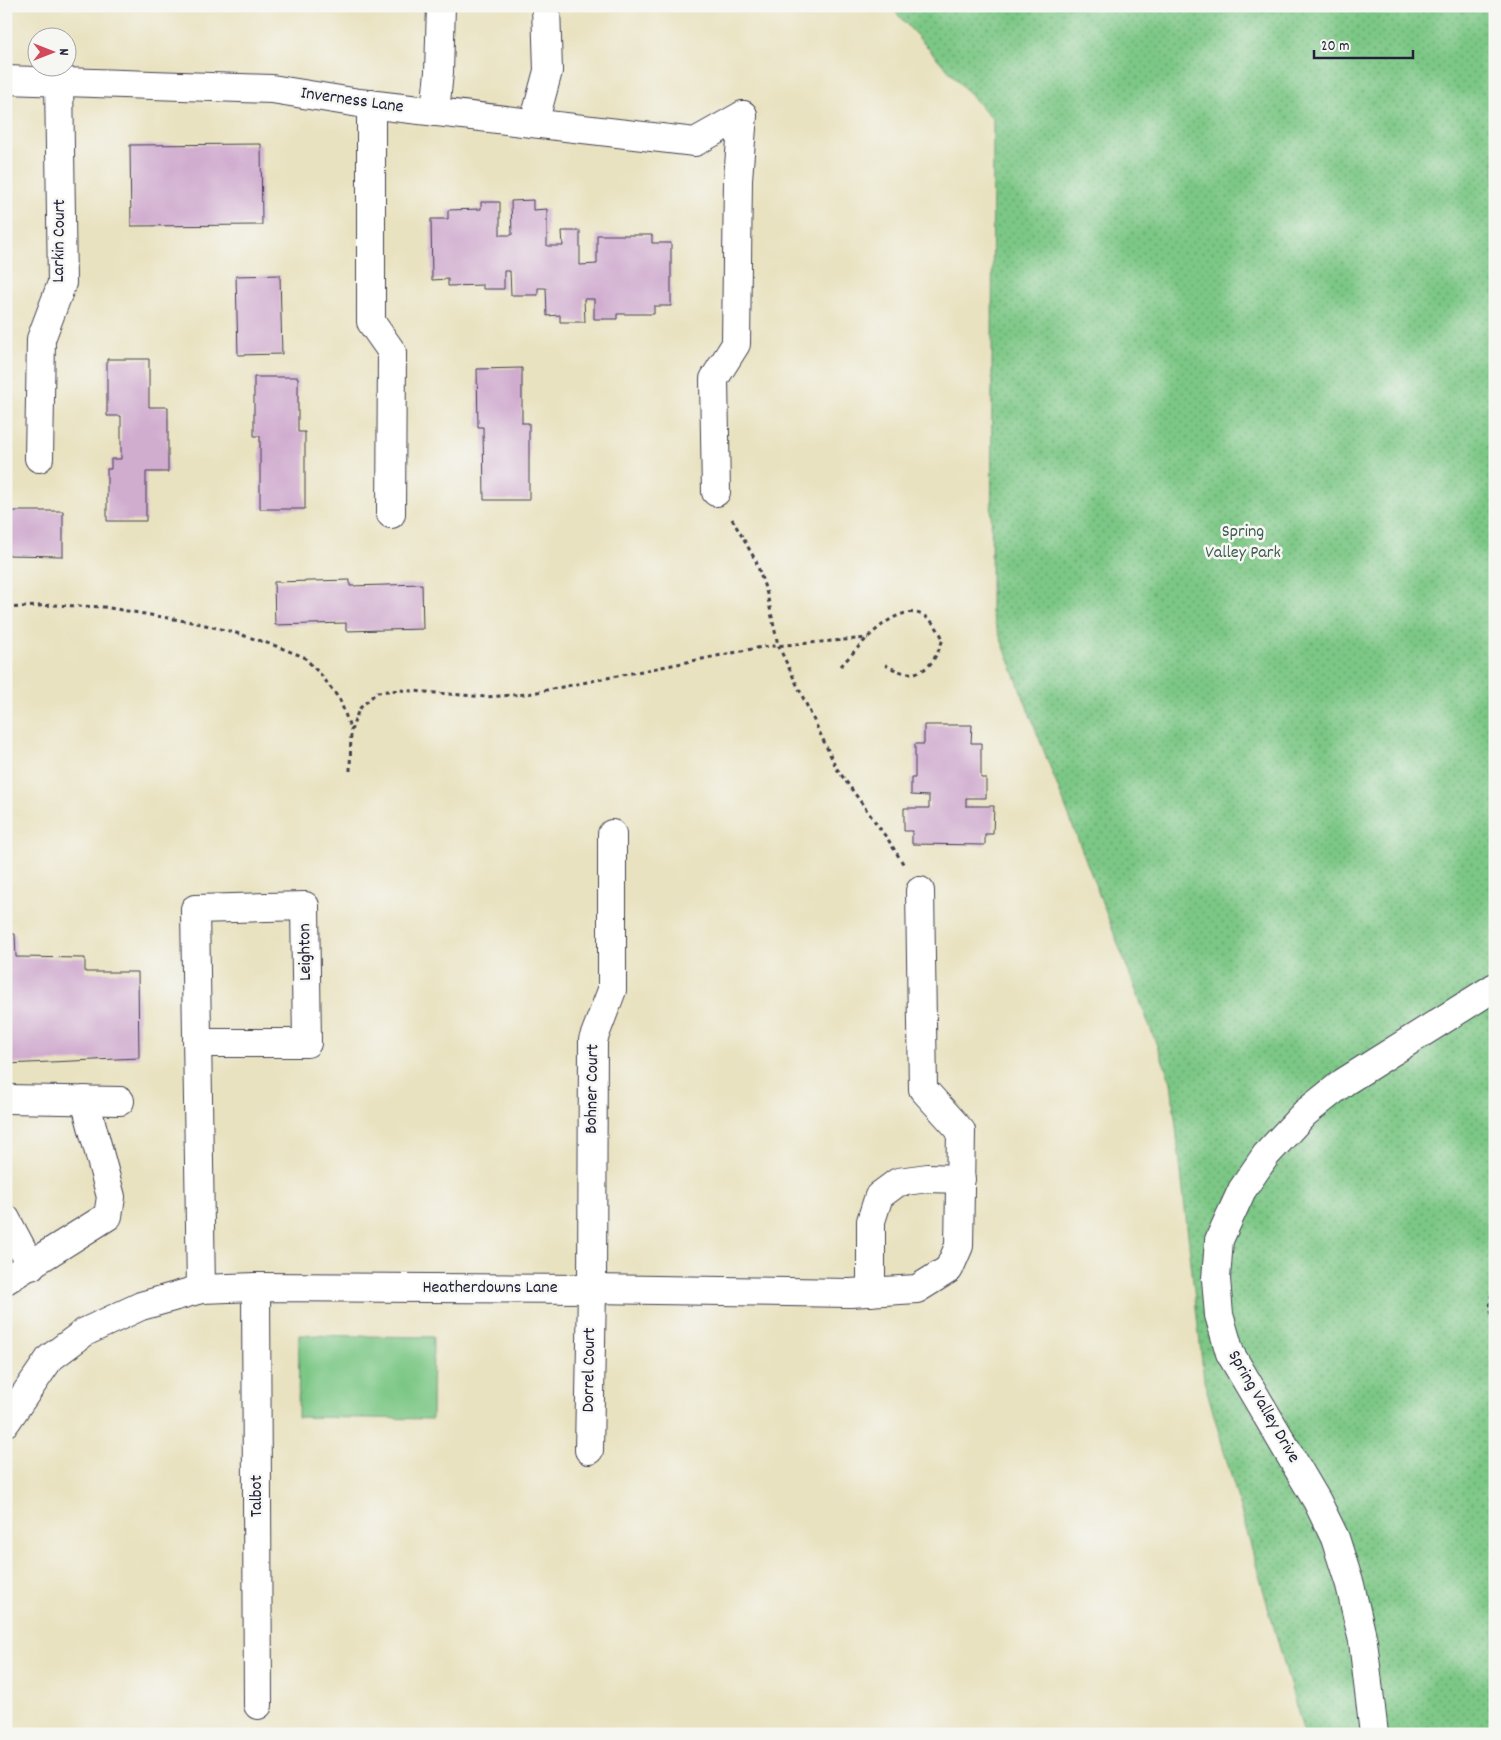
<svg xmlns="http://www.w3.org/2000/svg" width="1501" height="1740" font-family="Dekko,sans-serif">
<defs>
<pattern id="park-dots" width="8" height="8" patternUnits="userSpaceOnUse" patternTransform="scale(1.25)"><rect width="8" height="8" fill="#7bc785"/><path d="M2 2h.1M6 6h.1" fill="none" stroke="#64a16e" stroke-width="1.8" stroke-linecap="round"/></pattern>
</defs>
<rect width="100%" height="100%" fill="#f6f6f2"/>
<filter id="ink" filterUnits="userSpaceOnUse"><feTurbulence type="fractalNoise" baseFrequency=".02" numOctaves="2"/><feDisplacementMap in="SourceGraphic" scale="10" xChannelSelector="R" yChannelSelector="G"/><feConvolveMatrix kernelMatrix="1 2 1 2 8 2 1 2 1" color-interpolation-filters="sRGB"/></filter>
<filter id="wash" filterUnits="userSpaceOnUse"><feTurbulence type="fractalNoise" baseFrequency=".0096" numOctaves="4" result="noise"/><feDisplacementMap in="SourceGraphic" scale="20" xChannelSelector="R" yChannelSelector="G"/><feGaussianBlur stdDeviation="1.12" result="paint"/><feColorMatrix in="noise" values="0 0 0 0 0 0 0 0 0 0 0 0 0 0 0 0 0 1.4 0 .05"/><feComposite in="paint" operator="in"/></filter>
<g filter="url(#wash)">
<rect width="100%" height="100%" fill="#e9e2c0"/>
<path fill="url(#park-dots)" stroke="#4e7460" d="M890,6H1495V1734H1304L1204,1380L1171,1082L991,613L993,120Z"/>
<path fill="#7bc785" stroke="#4e7460" d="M299,1335L433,1337L432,1419L298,1417Z"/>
<g id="blocks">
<g fill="#d0accf">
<path d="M261,144L262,225L131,226L130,145Z"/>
<path d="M533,200V210L547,209V246H563L562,231H580V265L597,264V235H652V243H671V306H654V314H617V319H594V299H584L585,322H560V315L547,316L546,288H538V295H511L510,271H504V289H483V285L448,286V279L432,280L431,219H448V210L481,209V202H500V235H512L511,201Z"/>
<path d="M280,275L282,354L238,355L236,276Z"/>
<path d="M107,359H149V407H168V472H146V521H107V469H111V459H121V416H107Z"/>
<path d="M522,368V423H529V500H484L483,427H478L477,369Z"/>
<path d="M254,377H298V432H305V509H260V436H254Z"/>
<path d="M6,504H9V511H63V556L6,555Z"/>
<path d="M350,580V586L422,584L423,629L346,631V623L275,625L274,582Z"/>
<path d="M924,725H972L971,743H981V778H986V798H966V806H994L993,834H985V845L912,844V831H904V808H929V796L911,795V778H915V744H924Z"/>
<path d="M6,934H15L16,957L85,958V972H138L139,1058L6,1064Z"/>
</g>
</g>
</g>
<g filter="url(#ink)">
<use href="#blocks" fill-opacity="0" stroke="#403f4f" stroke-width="1"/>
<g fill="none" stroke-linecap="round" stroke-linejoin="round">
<g stroke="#403f4f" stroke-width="30">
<g id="minor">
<path d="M6,80L272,89L359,103L695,142L743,115"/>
<path d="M371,104V322L392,352L391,514"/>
<path d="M435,112L439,72L441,6"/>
<path d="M534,123L548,71L546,6"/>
<path d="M39,458L41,339L62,283L59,81"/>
<path d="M716,492L714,379L736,344L738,179L743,115"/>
<path d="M197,1043H307L305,906L195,909L201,1289"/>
<path d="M6,1099L120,1101"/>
<path d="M6,1219L31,1266"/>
<path d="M6,1280L108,1216L111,1197L85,1100"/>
<path d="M256,1287L258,1705"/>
<path d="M871,1292V1221L879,1196L898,1182L928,1178L961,1179"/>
<path d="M6,1422L50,1358L85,1332L141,1306L201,1289L256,1287L592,1289L850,1293L917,1289L949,1269L959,1246L961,1131L923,1089L920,891"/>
<path d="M589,1450L592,1289L593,1040L612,990V834"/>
<path d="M1374,1734L1363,1641L1350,1585L1335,1538L1317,1501L1230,1353L1219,1315L1216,1279L1219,1240L1242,1190L1266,1155L1305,1113L1344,1082L1495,987"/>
</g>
</g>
<g stroke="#403f4f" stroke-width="3" stroke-dasharray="4 4" stroke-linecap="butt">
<path d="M732,519L756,561L767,594L778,645L837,769L889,841L904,865"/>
<path d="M6,608L52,605L104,607L197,623L233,632L276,646L304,657L322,676L340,700L351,730"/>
<path d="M841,666C867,638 914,578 943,639C937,655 929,675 908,673C901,673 892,668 885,665"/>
<path d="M350,771L351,731L359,709L377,692L400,690L486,697L527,694L762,647L868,638"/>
<path d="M1495,1287C1488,1296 1490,1314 1495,1324"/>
</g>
<use href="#minor" stroke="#fff" stroke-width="28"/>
</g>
</g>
<g text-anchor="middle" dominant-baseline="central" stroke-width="5" stroke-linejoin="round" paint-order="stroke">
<g font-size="18" fill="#22223b" stroke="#f6f6f2">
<text transform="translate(352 101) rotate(8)">Inverness Lane</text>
<text transform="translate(60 241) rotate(-89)">Larkin Court</text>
<text transform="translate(306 952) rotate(-91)">Leighton</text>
<text transform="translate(593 1089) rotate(-89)">Bohner Court</text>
<text x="490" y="1288">Heatherdowns Lane</text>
<text transform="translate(590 1370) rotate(-89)">Dorrel Court</text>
<text transform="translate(1263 1407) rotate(60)">Spring Valley Drive</text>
<text transform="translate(257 1496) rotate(-90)">Talbot</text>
</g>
<g font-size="18" fill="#415c55" stroke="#f6f6f2">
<text x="1243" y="532">Spring<tspan x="1243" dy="21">Valley Park</tspan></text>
</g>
</g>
<rect width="1501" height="1740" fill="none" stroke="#f6f6f2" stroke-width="25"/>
<g transform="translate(52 52) rotate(90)"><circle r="24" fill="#f6f6f2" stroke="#a1a1a9"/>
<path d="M0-4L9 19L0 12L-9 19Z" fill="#d1495b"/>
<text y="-8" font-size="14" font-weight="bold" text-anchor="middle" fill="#22223b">N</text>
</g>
<path d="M1314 50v8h99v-8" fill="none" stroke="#22223b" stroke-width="2.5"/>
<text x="1321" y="50" font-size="15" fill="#22223b" stroke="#f6f6f2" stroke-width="4" paint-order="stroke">20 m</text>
</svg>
